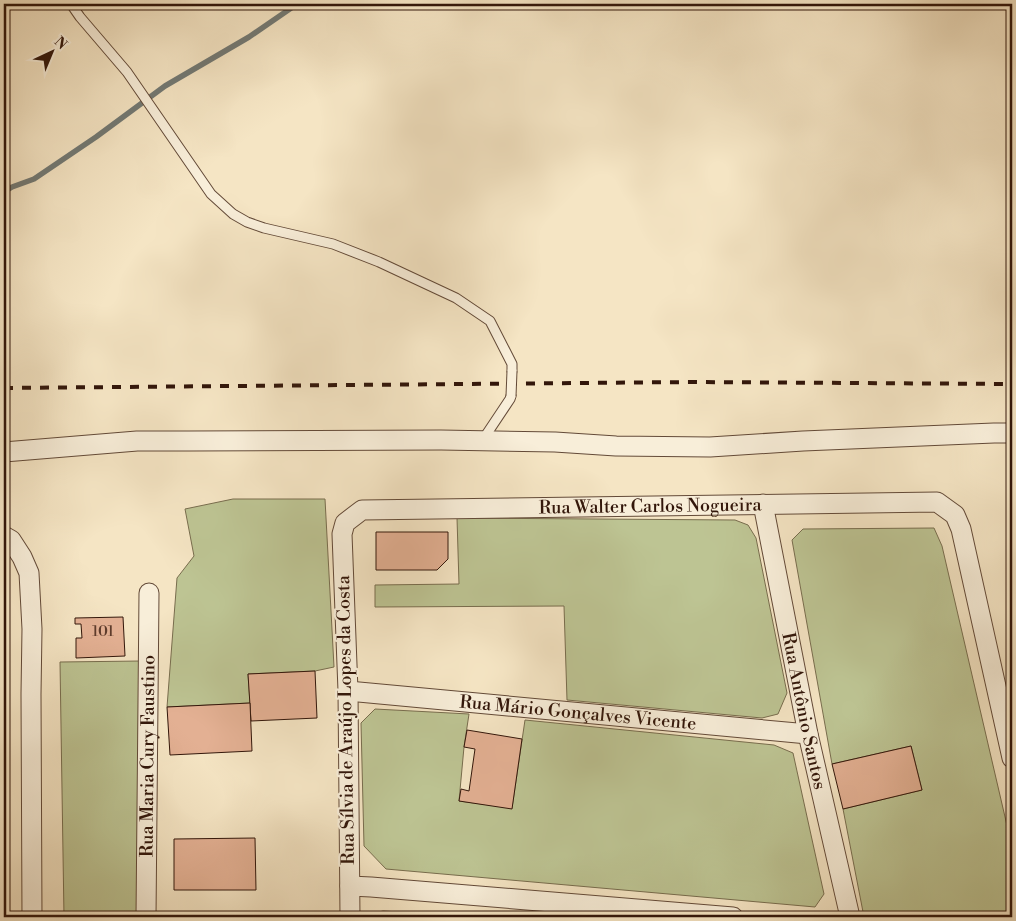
<svg xmlns="http://www.w3.org/2000/svg" width="1016" height="921" font-family="'Libre Bodoni',serif">
<rect width="100%" height="100%" fill="#f5e5c4"/>
<filter id="stains"><feTurbulence type="fractalNoise" baseFrequency=".004" numOctaves="4"/><feColorMatrix values="0 0 0 0 .2 0 0 0 0 .09 0 0 0 0 .02 0 0 0 .5 -.17"/></filter>
<radialGradient id="worn" r=".72"><stop offset=".6" stop-color="#630" stop-opacity="0"/><stop offset="1" stop-color="#630" stop-opacity=".3"/></radialGradient>
<g fill="#bdc493" stroke="#786d4e">
<path d="M233,499H325L334,667L315,671L248,674L250,703L167,707L177,578L194,556L185,509Z"/>
<path d="M457,518L735,520L748,525L756,538L787,693L778,714L762,718L567,700L564,606L375,607V585L459,584Z"/>
<path d="M934,528L942,546L1012,847V917H864L843,809L922,790L911,746L832,764L792,540L803,529Z"/>
<path d="M141,661L145,917H64L60,662Z"/>
<path d="M375,709L469,714L464,747L459,801L512,808L525,720L774,745L793,753L824,894L815,907L386,869L364,846L361,723Z"/>
<path d="M383,911L481,917H370V914Z"/>
</g>
<g fill="none" stroke-linecap="round" stroke-linejoin="round">
<path stroke="#737a75" stroke-width="5.5" d="M4,192L12,187L34,179L96,137L165,86L249,37L297,4"/>
</g>
<g fill="#e3b093" stroke="#32160a">
<path d="M376,532H448V559L437,570H376Z"/>
<path d="M123,617L125,656L76,658V638H82L81,624H75V618Z"/>
<path d="M315,671L317,718L251,721L248,674Z"/>
<path d="M250,703L252,751L170,755L167,707Z"/>
<path d="M467,730L522,739L512,809L459,801L461,789L469,791L475,749L464,747Z"/>
<path d="M911,746L922,790L843,809L832,764Z"/>
<path d="M255,838L256,890H174V839Z"/>
</g>
<g fill="none" stroke-linecap="round" stroke-linejoin="round">
<g stroke="#634a38" stroke-width="11">
<g id="service">
<path d="M71,4L80,17L127,72L211,194L233,214L247,222L264,228L333,244L379,262L456,298L490,321L512,364V371"/>
<path d="M482,441L510,399L511,396"/>
</g>
</g>
<g stroke="#634a38" stroke-width="21">
<g id="minor">
<path d="M4,452L137,441H189L441,440L555,442L616,446L710,447L803,441L994,433H1012"/>
<path id="s1" d="M763,504L808,734L850,917"/>
<path d="M4,536L11,540L22,557L29,573L32,629L31,694L32,917"/>
<path id="s2" d="M348,691L808,734"/>
<path d="M350,886L371,887L733,917"/>
<path id="s3" d="M146,917L149,593"/>
<path id="s4" d="M350,917L348,691L342,534L345,523L362,510L937,502L955,515L961,529L1012,758"/>
</g>
</g>
<use href="#service" stroke="#f8eed9" stroke-width="9"/>
<use href="#minor" stroke="#f8eed9" stroke-width="19"/>
<path stroke="#32160a" stroke-width="4" stroke-dasharray="9 9" stroke-linecap="butt" d="M4,388L694,382L1012,384"/>
<g stroke="#634a38" stroke-width="11" stroke-linecap="butt">
<path id="service-bridge" d="M511,396L512,371"/>
</g>
<use href="#service-bridge" stroke="#f8eed9" stroke-width="9"/>
</g>
<g text-anchor="middle" dominant-baseline="central" stroke-width="4.5" stroke-linejoin="round" paint-order="stroke">
<g font-size="15" fill="#5e3c2c">
<text x="103" y="631">101</text>
</g>
<g font-size="18" fill="#32160a" stroke="#f8eed9">
<text stroke="none"><textPath href="#s4" startOffset="704">Rua Walter Carlos Nogueira</textPath></text>
<text stroke="none"><textPath href="#s1" startOffset="211">Rua Antônio Santos</textPath></text>
<text stroke="none"><textPath href="#s2" startOffset="231">Rua Mário Gonçalves Vicente</textPath></text>
<text transform="translate(346 720) rotate(-91)">Rua Sílvia de Araújo Lopes da Costa</text>
<text stroke="none"><textPath href="#s3" startOffset="161">Rua Maria Cury Faustino</textPath></text>
</g>
</g>
<rect width="1016" height="921" fill="none" stroke="#f5e5c4" stroke-width="20"/>
<rect x="5" y="5" width="1006" height="911" fill="none" stroke="#32160a" stroke-width="2.5"/>
<rect x="10" y="10" width="996" height="901" fill="none" stroke="#32160a"/>
<g transform="translate(52 52) rotate(44)" stroke="#f8eed9" stroke-width="4" paint-order="stroke">
<path d="M0-4L9 19L0 12L-9 19Z" fill="#32160a"/>
<text y="-8" font-size="14" font-weight="bold" text-anchor="middle" fill="#32160a">N</text>
</g>
<rect width="100%" height="100%" filter="url(#stains)"/>
<rect width="100%" height="100%" fill="url(#worn)"/>
</svg>
